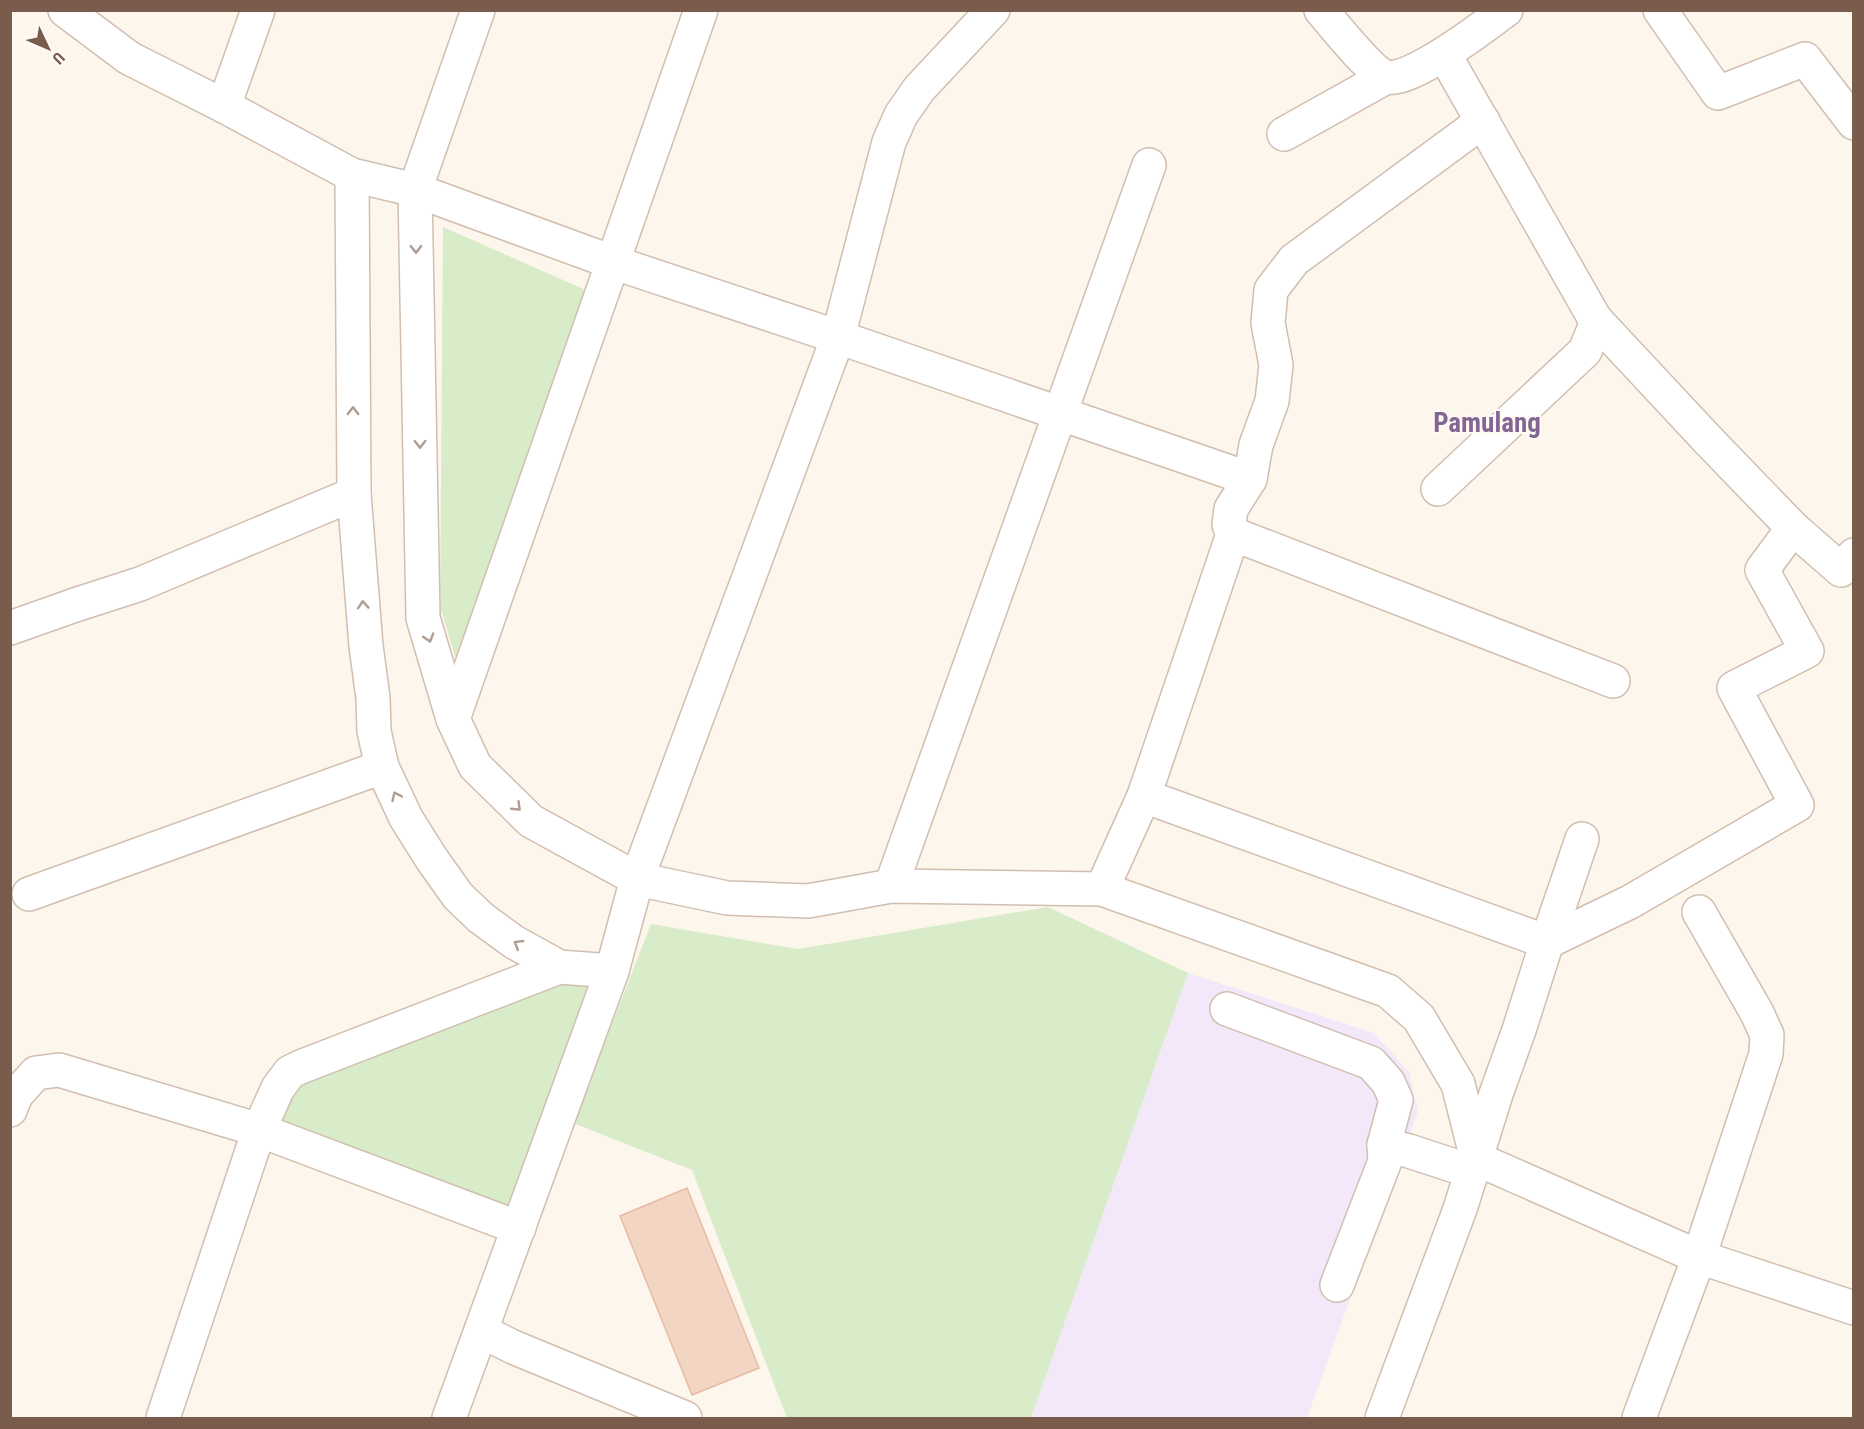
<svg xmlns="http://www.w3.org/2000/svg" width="1864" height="1429" font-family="'Roboto Condensed',sans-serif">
<rect width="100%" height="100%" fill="#fdf6ec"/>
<path fill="#f3e8fa" d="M1188,973L1374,1033L1409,1072L1418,1111L1307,1418H1031Z"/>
<g fill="#d8ecc9">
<path d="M443,227L588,291L461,676L440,606Z"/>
<path d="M1048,907L1188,973L1031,1418H787L692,1170L573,1123L651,924L798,949Z"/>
<path d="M562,983L589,988L510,1209L280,1125L299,1083Z"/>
</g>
<path fill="#f3d5c3" stroke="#e6bba3" stroke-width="1.5" d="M687,1188L759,1368L692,1395L620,1216Z"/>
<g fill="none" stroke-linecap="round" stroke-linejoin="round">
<g stroke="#d1beb0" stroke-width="36">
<g id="minor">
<path d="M65,10L129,58L224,106L352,175L415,190L612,262L838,337L1250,479"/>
<path d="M478,10L415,190L423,618L453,719L475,766L531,821L637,879L727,898L808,901L891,886L1102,889L1388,991L1419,1018L1458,1084L1477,1159L1699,1257L1854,1308"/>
<path d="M1321,10C1333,24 1371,72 1386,77C1409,84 1486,25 1506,10"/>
<path d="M1660,10L1718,93L1805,59L1854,123"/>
<path d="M224,106L258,10"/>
<path d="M1284,134L1386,77"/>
<path d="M352,175L354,494L366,646L373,698L374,731L382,767L406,818L431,858L458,896L481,918L514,942L559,967L612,971"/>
<path d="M1438,489L1585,351L1594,329L1595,319L1444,54"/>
<path d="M1793,528L1841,570L1854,555"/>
<path d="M1233,534L1613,681"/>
<path d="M10,628L75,605L140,584L354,494"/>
<path d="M453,719L701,10"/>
<path d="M1144,796L1547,942L1630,902L1797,805L1734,688L1807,651L1762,570L1793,528L1708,440L1595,319"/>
<path d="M891,886L1149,165"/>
<path d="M1102,889L1144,796L1233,534L1229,525L1231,509L1250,479L1256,445L1272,401L1276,365L1268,323L1271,290L1294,260L1483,121"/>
<path d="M29,894L382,767"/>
<path d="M1227,1009L1371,1063L1388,1082L1396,1100L1384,1145L1385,1161L1337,1285"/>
<path d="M10,1110L16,1095L36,1073L59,1070L259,1130L519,1228"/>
<path d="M1384,1145L1409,1151L1473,1172"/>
<path d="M481,1331L513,1347L685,1418"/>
<path d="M163,1418L259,1130L278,1088L290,1072L303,1066L559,967"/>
<path d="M449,1418L612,971L637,879L838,337L889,142L901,115L919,89L993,10"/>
<path d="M1382,1418L1460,1209L1496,1094L1519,1030L1547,942L1582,839"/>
<path d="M1639,1418L1699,1257L1766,1054L1767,1035L1757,1013L1699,912"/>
</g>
</g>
<use href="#minor" stroke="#fff" stroke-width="33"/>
</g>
<defs><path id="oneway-chevron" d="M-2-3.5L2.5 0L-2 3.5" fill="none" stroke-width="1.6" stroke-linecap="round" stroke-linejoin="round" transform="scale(1.5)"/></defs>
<g stroke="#af9d94">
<use href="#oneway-chevron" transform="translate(416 249) rotate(89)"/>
<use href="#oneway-chevron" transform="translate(353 411) rotate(-90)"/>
<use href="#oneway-chevron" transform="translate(420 444) rotate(89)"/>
<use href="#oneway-chevron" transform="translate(363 605) rotate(-94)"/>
<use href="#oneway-chevron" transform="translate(429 638) rotate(73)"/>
<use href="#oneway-chevron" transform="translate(396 796) rotate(-115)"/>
<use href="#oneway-chevron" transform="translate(517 807) rotate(44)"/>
<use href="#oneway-chevron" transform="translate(518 944) rotate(-149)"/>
</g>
<g text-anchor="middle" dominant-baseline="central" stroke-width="4.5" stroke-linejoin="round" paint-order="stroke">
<g font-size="27" font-weight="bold" fill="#846695" stroke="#fffaf3">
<text x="1487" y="423">Pamulang</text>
</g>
</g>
<rect width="1864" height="1429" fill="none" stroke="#7a5c4d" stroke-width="24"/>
<g transform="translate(48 48) rotate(134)" stroke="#fffaf3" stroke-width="4.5" paint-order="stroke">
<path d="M0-4.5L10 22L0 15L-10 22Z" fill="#7a5c4d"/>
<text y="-9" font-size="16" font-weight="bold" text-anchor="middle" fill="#7a5c4d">U</text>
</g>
</svg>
